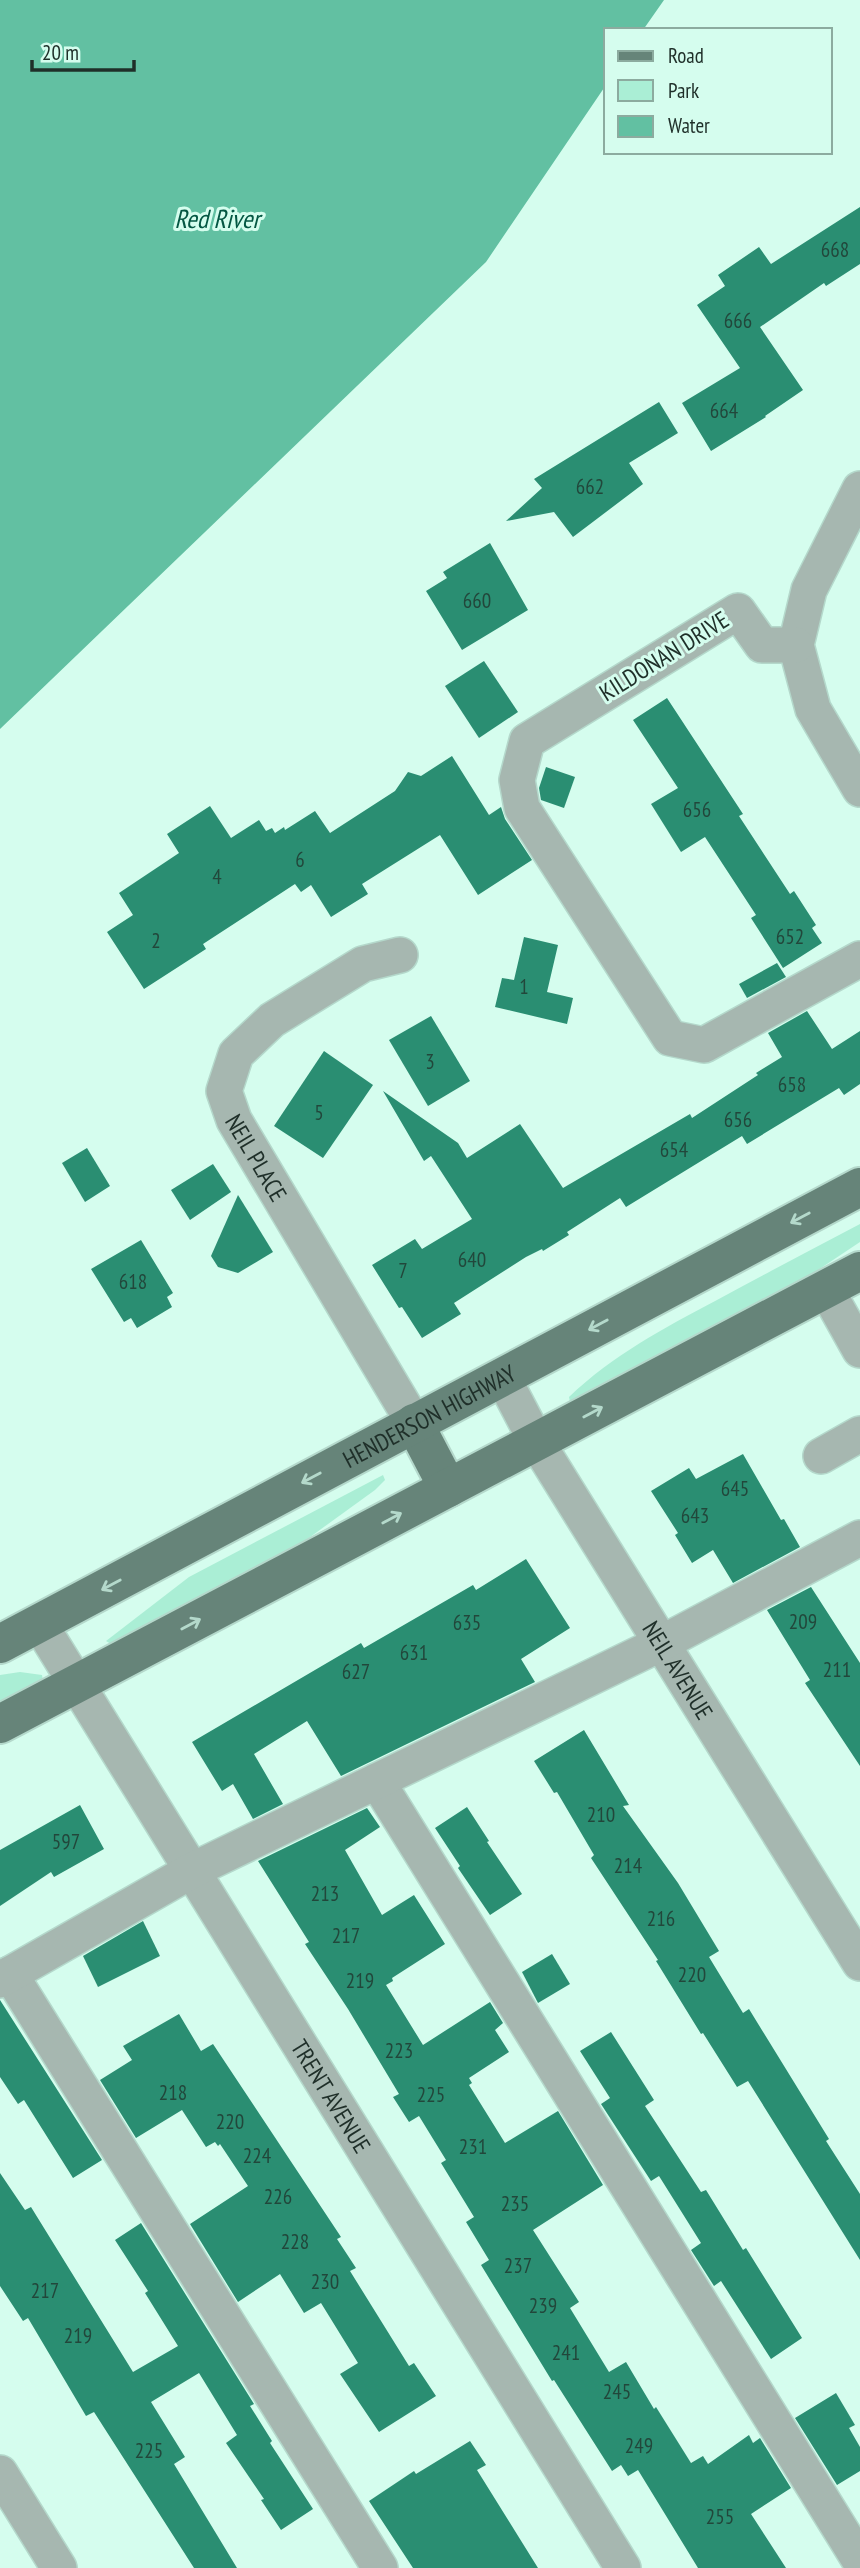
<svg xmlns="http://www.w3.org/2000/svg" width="860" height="2568" font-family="'PT Sans Narrow',sans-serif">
<rect width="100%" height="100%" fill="#d5fdee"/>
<g fill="#aaeed5">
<path d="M860,1224V1242L809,1276L622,1378L570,1402L569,1397C613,1355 664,1328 717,1300C765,1274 812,1249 860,1224Z"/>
<path d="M383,1475L385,1480L375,1490L288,1553L111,1644L106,1641L189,1577Z"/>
<path d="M20,1672L42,1675L43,1681L0,1705V1675Z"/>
</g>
<path fill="#62c0a2" d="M0,0H664L643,30H606V85L486,262L0,729Z"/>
<g fill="#2a8e72">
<path d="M860,207V264L826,286L824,283L760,327L803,390L765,416L766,417L711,451L682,403L740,368L697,305L725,286L718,275L759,247L771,264Z"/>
<path d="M659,402L678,433L629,463L643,484L573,537L554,512L506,521L542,488L534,479Z"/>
<path d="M490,543L528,610L462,650L426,591L447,578L443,572Z"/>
<path d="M484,661L518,712L479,738L445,686Z"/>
<path d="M667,698L743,814L739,816L790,894L794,891L816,925L812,928L822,943L783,968L751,918L756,915L705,837L681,852L651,804L678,788L633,720Z"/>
<path d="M452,756L489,815L501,807L505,819L532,860L478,895L440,835L362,884L368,894L331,917L311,885L301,892L295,884L203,944L206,949L144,989L107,932L133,915L119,893L179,853L167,834L210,806L231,838L259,820L266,831L272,828L275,833L284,827L285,830L315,811L330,833L395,791L408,772L421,776Z"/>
<path d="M546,767L575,777L564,808L541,800L539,788Z"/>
<path d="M524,937L558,945L547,992L573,998L567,1024L495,1007L502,978L514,980Z"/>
<path d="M777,963L786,977L747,998L739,984Z"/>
<path d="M807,1011L832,1049L860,1031V1084L844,1095L839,1088L747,1144L742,1136L626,1207L620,1198L567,1232L569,1235L543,1251L542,1249L526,1257L454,1303L461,1314L422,1338L402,1307L399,1308L372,1265L415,1239L422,1249L472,1219L431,1156L424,1161L383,1091L458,1143L467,1158L520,1124L563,1188L690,1114L692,1118L758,1075L756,1073L782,1057L768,1033Z"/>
<path d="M431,1016L470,1081L428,1106L389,1040Z"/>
<path d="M324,1051L373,1085L323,1158L274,1126Z"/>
<path d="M87,1148L110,1186L85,1202L62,1163Z"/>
<path d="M213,1164L231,1192L190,1220L171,1190Z"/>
<path d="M238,1195L273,1252L238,1273L218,1267L211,1256Z"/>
<path d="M141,1240L173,1293L167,1297L172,1307L137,1328L131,1318L124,1322L91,1269Z"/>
<path d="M743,1454L781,1520L784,1519L800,1547L733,1583L713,1550L692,1563L675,1535L678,1533L651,1491L689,1468L696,1479Z"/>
<path d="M526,1559L570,1628L521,1659L535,1682L341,1776L307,1721L254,1754L283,1804L253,1819L233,1784L222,1791L192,1742L361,1643L364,1648L473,1585L476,1590Z"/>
<path d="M811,1587L860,1663V1766L805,1683L810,1680L767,1610Z"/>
<path d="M584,1730L629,1805L623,1806L678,1883L719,1951L709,1957L743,2013L749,2009L829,2139L826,2141L860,2194V2260L748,2081L737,2087L703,2033L701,2034L656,1961L658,1960L591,1858L594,1855L557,1792L554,1793L534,1761Z"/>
<path d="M80,1805L104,1849L54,1877L51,1872L0,1906V1850Z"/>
<path d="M467,1807L489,1841L487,1842L522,1894L490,1915L458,1868L460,1866L435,1828Z"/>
<path d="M367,1808L380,1827L345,1850L382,1915L414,1895L445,1944L392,1978L393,1981L386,1985L423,2045L490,2002L503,2023L495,2030L509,2052L469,2078L472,2083L469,2085L505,2143L558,2111L603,2185L533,2230L579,2302L570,2308L609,2372L626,2362L654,2409L656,2407L691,2463L703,2456L708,2464L749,2435L753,2443L760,2438L791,2488L751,2514L786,2568H698L638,2470L628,2476L621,2465L612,2471L554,2380L552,2381L481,2265L489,2260L466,2222L474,2217L441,2163L446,2160L419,2116L409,2122L393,2097L399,2094L348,2009L305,1944L309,1942L258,1861Z"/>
<path d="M143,1921L160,1956L98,1987L83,1956Z"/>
<path d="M552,1954L570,1984L538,2003L522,1972Z"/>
<path d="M0,2000L102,2160L73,2178L24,2100L18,2104L0,2077Z"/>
<path d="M179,2014L201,2051L213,2044L341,2237L337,2239L356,2268L350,2271L409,2366L414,2363L436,2396L379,2432L340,2374L358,2363L321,2303L304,2313L280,2274L238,2302L190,2224L248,2186L220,2144L218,2146L215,2142L206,2147L182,2110L136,2138L100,2080L132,2060L123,2046Z"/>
<path d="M611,2032L654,2100L645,2106L701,2192L706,2190L743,2250L746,2248L802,2338L771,2359L721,2281L714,2286L691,2250L701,2243L659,2176L651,2181L601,2104L610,2098L580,2051Z"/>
<path d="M0,2173L25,2210L31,2207L133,2372L178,2346L145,2293L148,2291L115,2240L141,2223L254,2404L250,2406L272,2441L270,2443L313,2509L281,2530L261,2500L264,2499L226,2443L237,2435L199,2373L151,2402L185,2457L174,2464L237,2568H194L94,2412L86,2416L28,2318L23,2321L0,2286Z"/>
<path d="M836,2393L855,2425L849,2428L860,2447V2471L837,2485L795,2418Z"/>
<path d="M470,2441L486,2465L477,2470L538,2568H413L369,2501L414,2471L416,2474Z"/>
</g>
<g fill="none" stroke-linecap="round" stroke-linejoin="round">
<g stroke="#b4d8cb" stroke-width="38">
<g id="minor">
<path d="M860,489L809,590L796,645L813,709L860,789"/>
<path d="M796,645H762L738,611L527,741L517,780L522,808L670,1038L704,1045L860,959"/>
<path id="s1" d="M400,955L363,964L272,1020L236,1054L224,1091L234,1120L414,1423"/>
<path d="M826,1289L860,1350"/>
<path id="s2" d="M502,1376L536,1441L860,1963"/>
<path d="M821,1456L860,1434"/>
<path id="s3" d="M39,1623L623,2568"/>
<path d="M377,1781L860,2561"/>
<path d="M10,1974L380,2568"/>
<path d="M0,1980L191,1871L662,1643L860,1538"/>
<path d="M0,2473L59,2568"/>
</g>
</g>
<g stroke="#b4d8cb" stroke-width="42">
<g id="major">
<path d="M414,1423L448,1488"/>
<path id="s4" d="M0,1644L860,1187"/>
<path d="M0,1724L860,1271"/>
</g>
</g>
<use href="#minor" stroke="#a6b7b0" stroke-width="35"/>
<use href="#major" stroke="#668479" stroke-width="38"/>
</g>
<defs><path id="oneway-shaft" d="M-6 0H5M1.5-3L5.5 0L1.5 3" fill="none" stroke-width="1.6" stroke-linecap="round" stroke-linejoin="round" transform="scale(1.75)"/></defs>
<g stroke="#b4d9cb">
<use href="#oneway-shaft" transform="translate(800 1218) rotate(152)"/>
<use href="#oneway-shaft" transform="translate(598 1325) rotate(152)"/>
<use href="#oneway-shaft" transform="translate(593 1412) rotate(-28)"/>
<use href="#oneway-shaft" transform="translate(311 1478) rotate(152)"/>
<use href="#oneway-shaft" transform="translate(392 1518) rotate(-28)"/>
<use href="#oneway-shaft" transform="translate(111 1585) rotate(152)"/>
<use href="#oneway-shaft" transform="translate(191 1624) rotate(-28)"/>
</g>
<g text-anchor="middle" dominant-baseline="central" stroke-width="6" stroke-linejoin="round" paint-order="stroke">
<g font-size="21" fill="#22473b">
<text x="835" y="249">668</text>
<text x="738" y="320">666</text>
<text x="724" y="410">664</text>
<text x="590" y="486">662</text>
<text x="477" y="600">660</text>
<text x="697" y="809">656</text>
<text x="300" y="859">6</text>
<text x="217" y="876">4</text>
<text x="790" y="936">652</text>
<text x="156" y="940">2</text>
<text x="524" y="986">1</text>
<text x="430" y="1061">3</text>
<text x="792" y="1084">658</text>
<text x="319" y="1112">5</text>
<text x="738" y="1119">656</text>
<text x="674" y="1149">654</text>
<text x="472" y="1259">640</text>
<text x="403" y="1270">7</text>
<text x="133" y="1281">618</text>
<text x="735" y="1488">645</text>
<text x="695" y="1515">643</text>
<text x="803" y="1621">209</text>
<text x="467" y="1622">635</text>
<text x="414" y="1652">631</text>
<text x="837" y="1669">211</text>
<text x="356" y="1671">627</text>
<text x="601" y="1814">210</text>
<text x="66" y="1841">597</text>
<text x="628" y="1865">214</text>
<text x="325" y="1893">213</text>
<text x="661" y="1918">216</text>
<text x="346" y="1935">217</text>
<text x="692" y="1974">220</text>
<text x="360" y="1980">219</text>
<text x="399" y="2050">223</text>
<text x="173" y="2092">218</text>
<text x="431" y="2094">225</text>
<text x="230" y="2121">220</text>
<text x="473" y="2146">231</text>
<text x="257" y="2155">224</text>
<text x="278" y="2196">226</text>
<text x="515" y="2203">235</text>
<text x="295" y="2241">228</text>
<text x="518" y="2265">237</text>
<text x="325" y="2281">230</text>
<text x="45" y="2290">217</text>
<text x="543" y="2305">239</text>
<text x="78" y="2335">219</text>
<text x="566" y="2352">241</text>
<text x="617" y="2391">245</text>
<text x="639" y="2445">249</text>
<text x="149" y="2450">225</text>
<text x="720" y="2516">255</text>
</g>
<g font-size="24" fill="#1f2f29" stroke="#d5fdee">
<text transform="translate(664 656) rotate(-32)">KILDONAN DRIVE</text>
<text stroke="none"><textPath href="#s1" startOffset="308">NEIL PLACE</textPath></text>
<text stroke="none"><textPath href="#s4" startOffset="486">HENDERSON HIGHWAY</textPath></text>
<text stroke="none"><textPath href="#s2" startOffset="343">NEIL AVENUE</textPath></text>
<text stroke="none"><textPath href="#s3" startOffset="556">TRENT AVENUE</textPath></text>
</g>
<g font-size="26" font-style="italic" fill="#045743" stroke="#d5fdee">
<text x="217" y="218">Red River</text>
</g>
</g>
<rect x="604" y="28" width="228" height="126" fill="#d5fdee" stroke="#8cab9f" stroke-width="2"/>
<rect x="618" y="51" width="35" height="10" fill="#668479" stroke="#8cab9f" stroke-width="2"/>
<text x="668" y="63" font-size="21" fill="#1f2f29">Road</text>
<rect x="618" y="80" width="35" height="21" fill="#aaeed5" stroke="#8cab9f" stroke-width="2"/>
<text x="668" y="98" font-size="21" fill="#1f2f29">Park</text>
<rect x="618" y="116" width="35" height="21" fill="#62c0a2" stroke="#8cab9f" stroke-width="2"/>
<text x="668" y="133" font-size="21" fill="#1f2f29">Water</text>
<path d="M32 60v10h102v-10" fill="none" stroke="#1f2f29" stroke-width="3.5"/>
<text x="42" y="60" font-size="21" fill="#1f2f29" stroke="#d5fdee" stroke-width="5" paint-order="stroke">20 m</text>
</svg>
